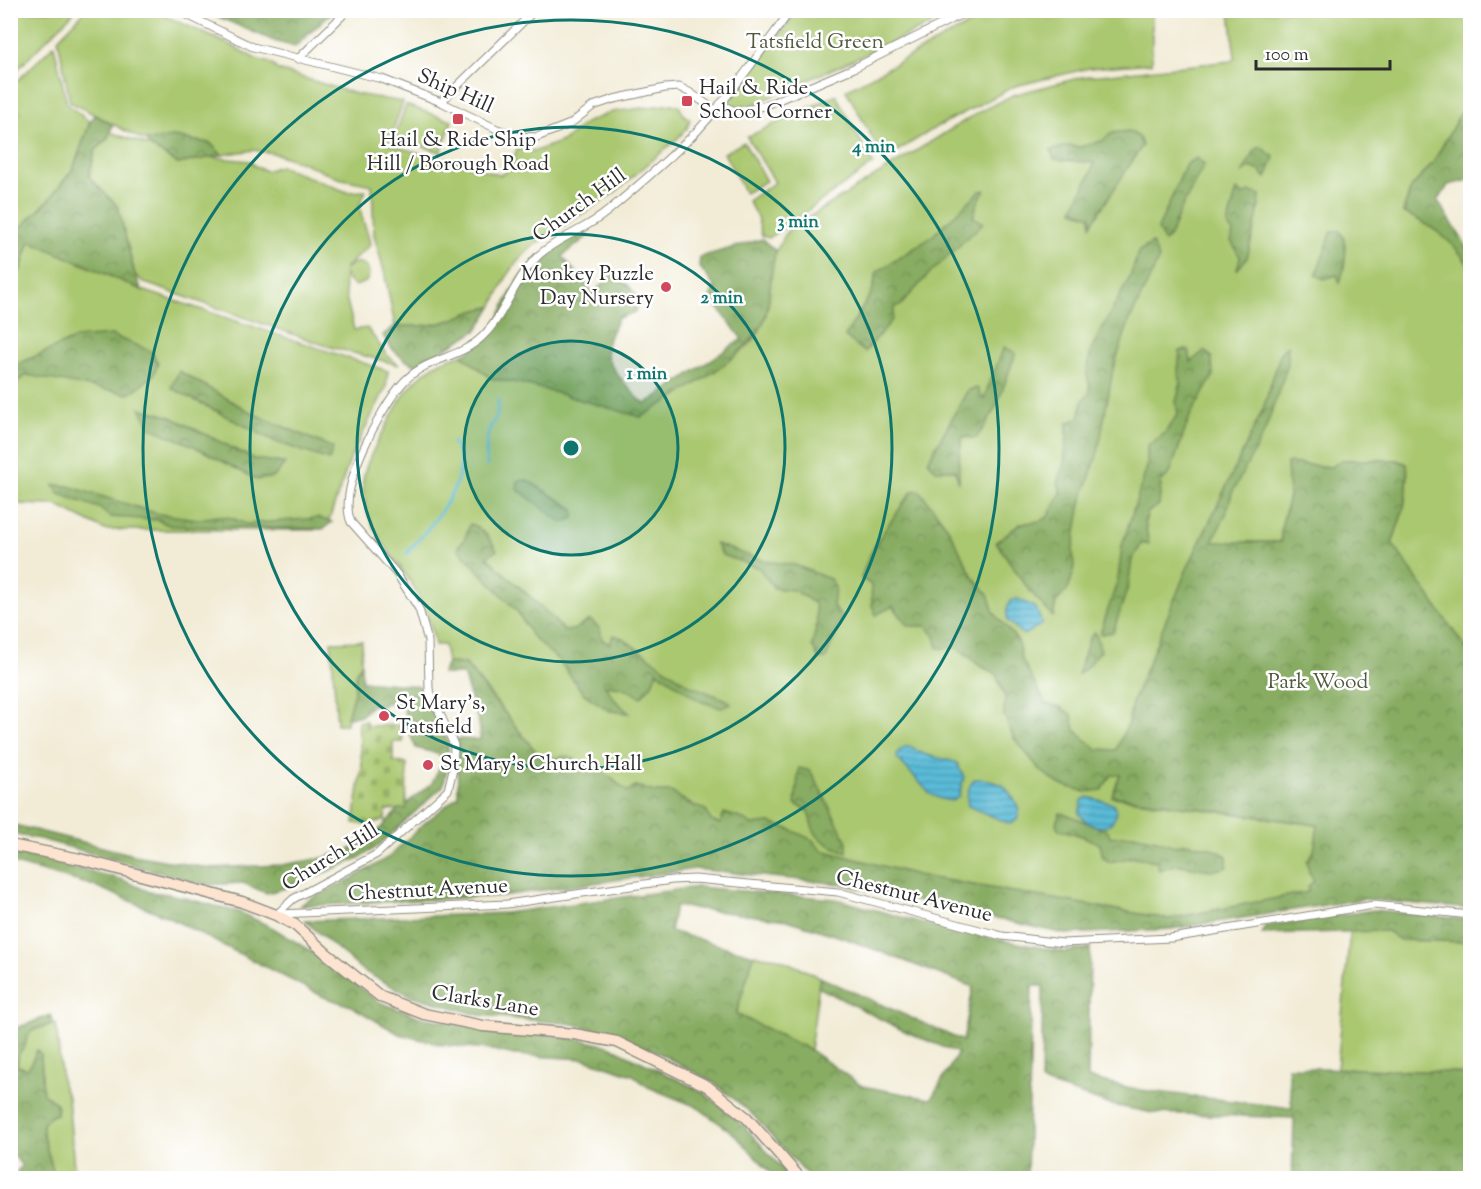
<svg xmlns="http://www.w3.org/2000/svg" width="1481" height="1189" font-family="'Sorts Mill Goudy',serif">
<defs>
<pattern id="forest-crowns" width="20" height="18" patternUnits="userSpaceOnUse" patternTransform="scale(1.5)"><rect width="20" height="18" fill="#87ac62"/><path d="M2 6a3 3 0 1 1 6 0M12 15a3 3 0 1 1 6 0" fill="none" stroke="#6f8c51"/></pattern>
<pattern id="cemetery-stones" width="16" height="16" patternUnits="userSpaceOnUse" patternTransform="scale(1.5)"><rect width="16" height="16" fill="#aac86f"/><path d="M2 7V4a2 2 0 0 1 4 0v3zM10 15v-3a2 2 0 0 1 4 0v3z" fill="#92ac60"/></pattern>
<pattern id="water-rules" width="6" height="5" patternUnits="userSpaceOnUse" patternTransform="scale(1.5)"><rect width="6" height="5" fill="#5abbd8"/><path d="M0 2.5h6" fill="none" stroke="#4b98af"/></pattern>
</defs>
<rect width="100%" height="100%" fill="#fff"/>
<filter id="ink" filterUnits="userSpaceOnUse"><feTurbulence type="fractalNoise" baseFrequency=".0167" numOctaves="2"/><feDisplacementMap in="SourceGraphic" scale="12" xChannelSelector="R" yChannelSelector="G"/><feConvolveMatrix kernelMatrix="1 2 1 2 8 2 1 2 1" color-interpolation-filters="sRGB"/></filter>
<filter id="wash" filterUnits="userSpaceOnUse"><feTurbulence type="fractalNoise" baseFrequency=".008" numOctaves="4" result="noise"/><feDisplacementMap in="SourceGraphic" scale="24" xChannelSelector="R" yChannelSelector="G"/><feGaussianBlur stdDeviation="1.35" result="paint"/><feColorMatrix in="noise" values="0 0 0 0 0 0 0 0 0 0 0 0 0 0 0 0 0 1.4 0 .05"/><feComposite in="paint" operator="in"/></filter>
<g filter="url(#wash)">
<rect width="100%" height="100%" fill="#f2ecd7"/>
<g fill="#aac86f" stroke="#6a7a4d" stroke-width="1.5">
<path d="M958,10L959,12L755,104L738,108L725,103L798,11Z"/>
<path d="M10,11H75L11,76H10Z"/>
<path d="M85,11H154L231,45L256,59L270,63L278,70L356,94L403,102L388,144L444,160L447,158L499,175C511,173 513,159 517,149L536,151L565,140L585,123L612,112L672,104L679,106L684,115L690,119L687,128L677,139L614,193L535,244L517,262L506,278L492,307C474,309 467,314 451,320C434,326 413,327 395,326L384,271L374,235L372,185L338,178L304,163L273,153L253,150L222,155L210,143L143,140L70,102L58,39Z"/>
<path d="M994,11H1152V63L1089,68L1015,86L935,128L884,159L846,90Z"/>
<path d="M1230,11H1470V90L1460,114L1433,163L1411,188L1403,212C1431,225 1455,241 1470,268V640L1466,650L1392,543C1402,515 1410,494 1407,464L1397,460H1341L1331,467L1288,463L1289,496L1281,529V542H1222L1187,605L1112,797L1470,846V903L1336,887L1169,919L921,876L560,782L466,664L447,663L444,645H435C431,623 426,609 415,590C397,557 367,533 364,495C363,490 362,486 363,481C366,458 382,435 392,415C407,386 428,361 462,355L492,379L525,384L641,417L706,377L748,346L758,334L766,315L770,268L776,251L788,230L979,112L1013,95L1082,77L1231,61L1235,58Z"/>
<path d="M54,45L67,104L90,122L73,169L48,201L15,234L142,290L388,371L386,387L351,457L328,523L314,530H105L56,505L11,504L10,123L21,112L11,103V87Z"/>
<path d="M836,95L873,164L769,238L762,236L757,217L748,201L775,182L747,137Z"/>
<path d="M406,105L452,121L441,152L394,138Z"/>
<path d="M110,132L150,146L178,164L208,157L250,161L255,166L266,171L280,166L347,192L366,191C364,195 361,201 360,205C359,215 369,232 370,245L346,267L345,270L353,263C362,261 369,266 369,275L366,282L355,286L349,282L345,274C342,291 351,313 354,330L367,328L387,355L399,365L327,346L145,283L135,275L118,207L89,177L95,151L108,138Z"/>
<path d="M744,142L766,181L745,193L724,153Z"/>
<path d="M362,641L361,665L356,672L354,692L346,724H337L331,642Z"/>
<path d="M1350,931H1387L1400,940L1470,942V1076L1451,1072L1337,1068Z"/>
<path d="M754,955L778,958L820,977L810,1050L736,1014Z"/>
<path d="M56,1023L62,1084L68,1098L75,1178H55L43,1135V1123L49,1117L57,1114L56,1103L43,1094L41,1055L28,1069L17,1066L19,1053L25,1046L27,1036L33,1030Z"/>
</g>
<g fill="url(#forest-crowns)" stroke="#596c46" stroke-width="1.5" fill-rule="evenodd">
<path d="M246,10H326L332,12L295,47L274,41L205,11H238L243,14Z"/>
<path d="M1470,90V180L1448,185L1438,201L1467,247H1470V268C1455,241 1431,225 1403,212L1411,188L1433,163L1460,114Z"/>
<path d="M95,115L113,125L108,137L95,151L89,177L118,207L135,275L142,290L30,241L21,269L11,280V237L48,201L73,169L90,122Z"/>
<path d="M1129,131L1139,137L1142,146L1091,225V216L1073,210C1079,193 1090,180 1094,163L1054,159L1051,150L1069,146L1080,147L1102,141L1112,133Z"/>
<path d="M173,137L210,143L222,155L178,164L150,146L146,140Z"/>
<path d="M1261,147L1274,157L1266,178L1260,171L1251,167L1243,172L1255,150Z"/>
<path d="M1197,158L1204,165L1180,211L1170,236L1164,242L1158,229L1186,164Z"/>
<path d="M985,190L978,201L973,217L983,223L927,276L900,306H895L892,320L865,352L845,336L872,292L877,272L930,238L980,191Z"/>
<path d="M1237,190L1244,195L1250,192L1260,195L1258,213L1247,258L1237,270L1240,257L1231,241L1233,232L1227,226Z"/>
<path d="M584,230L588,236L562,256L593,293L612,275L628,285L640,300L635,312L618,318C613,329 605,342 607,355C610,369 634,395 645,404L742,339L710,297L715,287L699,266L700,257L762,239L776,251C769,274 772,292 766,314C757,354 675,396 641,417L525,384L492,379L462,355C505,333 497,305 523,274C540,254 561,242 584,230Z"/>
<path d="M1332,231H1340C1349,245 1345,267 1340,283L1337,275L1324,279L1316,275Z"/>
<path d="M1152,243L1159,259L1129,322L1113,369L1098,452L1081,503L1073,549L1074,571L1068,589L1056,602L1053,617L1029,590L996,542L1020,524L1040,521L1047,518L1061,493L1058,482L1064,463L1067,437V423L1079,418L1083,400L1090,392L1087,373L1091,349L1130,277L1139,251Z"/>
<path d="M492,307L476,331L417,365C405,363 387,346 383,335L395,326C413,327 434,326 451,320C467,314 474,309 492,307Z"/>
<path d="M111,335L151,351L158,363L153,376L129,394L27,375L11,386V369L16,365L76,338Z"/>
<path d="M1288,345V364L1264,433L1232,493L1226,514L1212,542H1281V529L1289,496L1287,463L1331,467L1341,460H1397L1407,464C1410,494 1402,515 1392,543L1466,649L1470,640V909L1364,899L1171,929L1065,934L840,884L695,869L501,896L300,906L308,900L353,878L389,857L422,825L458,796L457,739L480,740L479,724L463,674H442L447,663L465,664L542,759L568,756L606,774L628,792L636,786L655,792H671L692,805L706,810L711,821L720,824L724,813L743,819L752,825L770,823L789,829L813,840L821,850L921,876L1169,919L1308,892V887L1314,880L1309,872L1307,862L1314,851L1318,825L1112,796L1120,775H1111L1102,790L1085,792L1059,784L1041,771L1014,738L1004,715L1005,696L995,673L980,666L958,648H938L935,636L926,626H908L893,606L876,615L872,605L871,585L861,578C870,546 894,518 912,491L919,490L948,528L973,577L988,594L994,613L1018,641L1021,658L1046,704L1060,707L1072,715L1075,730L1096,749L1116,750L1128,723L1132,703L1186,571L1263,409L1281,352Z"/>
<path d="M1004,347L1016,353C1004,383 998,412 976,438L962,437L959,462V483L955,470H936L928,461L968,390L977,388L983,400Z"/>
<path d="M1189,350L1191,362L1204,351L1212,357L1213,376L1190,416L1170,473L1161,482L1159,505L1148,512L1145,522L1149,545L1142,543L1132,560L1128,587L1113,632L1100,634L1118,579L1122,546L1147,467V446L1164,434L1178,414L1176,402L1181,383L1178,371L1180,351Z"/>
<path d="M179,371L254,414L333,448L329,460L276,442L171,388Z"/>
<path d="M140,408L169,416L254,459L285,463L274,477L257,480L194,446L151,428Z"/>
<path d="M527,480L574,509V518L563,523L517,489L518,481Z"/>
<path d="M54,485L68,486L159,514L199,519L218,516L232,518L246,524L318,518L332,522L323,529L171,526L157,520L110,517L99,508L59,494Z"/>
<path d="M470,524C483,528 490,539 497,550L487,557C513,583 540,603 564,631L573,630L590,620L600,629L602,640L610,644L613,635L622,638L689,685L727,700L731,704L721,708L700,701L657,671L652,684L641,697L622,687L605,685L615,700L629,713L610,711L584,694L559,661L532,636L517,611L459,550L458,546L464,540Z"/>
<path d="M716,544L764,561L795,565L830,579L835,587L833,607L841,616L826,659H819L812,646L817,623L815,604L794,590L774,588L759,568L722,555Z"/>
<path d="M1095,632L1101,651C1091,657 1090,669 1078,674L1089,639Z"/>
<path d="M361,665L362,681L419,686L448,742L449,761L443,786L377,847L359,858L294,886L266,893L243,883L205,885L40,839L11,834V824L134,855L208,868L282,865L323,858L365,844L397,811L432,783L444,758L435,753L416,748L409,732L403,706L386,702L382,706L372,705L361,716L347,717L354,692L356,672Z"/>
<path d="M799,768L810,771L814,777L847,842V852C823,844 811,837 809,811L795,804Z"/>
<path d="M1060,813C1077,816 1090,826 1107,830L1111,837L1133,835L1153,839L1175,846L1185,843L1212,848L1227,856V867C1211,874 1195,866 1179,865C1173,865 1165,868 1159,870L1157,861L1135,857L1109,862L1103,857L1100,844L1082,836L1058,829L1056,823Z"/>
<path d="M10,853L39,858L123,880L150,892L169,894L239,912L273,928L314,953L379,1002L423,1018L583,1040L609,1046L703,1092L744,1126L791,1178H776L734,1134L697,1107L648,1087L633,1075L585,1059L515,1055L488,1049L443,1045L399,1034L351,1006L324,997L168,917L95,886L11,863Z"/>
<path d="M697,887L836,899L948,930L1065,952L1090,948L1088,1078L1140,1090L1292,1108L1288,1067L1451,1072L1470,1076V1178H1292L1294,1118L1153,1113L1112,1105L1041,1082L1043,986H1032L1027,1178H810L751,1113L714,1083L657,1052L619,1036L574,1024L479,1015L409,995L363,971L305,921L505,913ZM675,906L787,920L844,938L973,987L963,1041L820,977L818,987L904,1031L958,1053L931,1099L862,1086L810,1050L736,1014L754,955L670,931Z"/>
<path d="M1374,910L1470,920V942L1400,940L1387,931L1262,934L1266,926Z"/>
<path d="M51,1015L52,1024L33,1030L27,1036L25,1046L19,1053L17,1066L28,1069L37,1050L41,1055L43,1094L56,1103L57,1114L49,1117L43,1124V1135L55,1178H11L22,1166L11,1152V1030Z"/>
</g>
<path fill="url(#cemetery-stones)" stroke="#6a7a4d" stroke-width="1.5" d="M366,721L367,726L401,725L403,742H393V761L407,764L406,809L386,810L385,820L366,825L354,823L362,766L358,722Z"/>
<g fill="url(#water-rules)" stroke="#427382" stroke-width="1.5">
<path d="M1018,599L1036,608L1042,624L1024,635C1017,632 1016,625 1008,622C1006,614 1005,607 1012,600Z"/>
<path d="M905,747H912C926,759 941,756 957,763L964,777L959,796L952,801L941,799L930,794L897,758L898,752Z"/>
<path d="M975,779H984L1003,785C1012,796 1030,816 1010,824L968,806C966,796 967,787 975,779Z"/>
<path d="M1087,797L1114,804C1121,821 1106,832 1090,824C1086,822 1082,817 1079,814L1082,801Z"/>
</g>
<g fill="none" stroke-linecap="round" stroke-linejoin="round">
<g stroke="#5abbd8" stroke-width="3">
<path d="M487,466C486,454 485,440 490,428C497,415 498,416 498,400"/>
<path d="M406,554C426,532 481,473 452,442"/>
</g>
</g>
</g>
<g filter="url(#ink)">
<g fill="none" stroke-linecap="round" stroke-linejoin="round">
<g stroke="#8e8c81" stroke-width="9">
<g id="street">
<path d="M177,10L253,47L382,79L441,102L497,129L518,136L537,137L570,124L593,106L614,99L665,88L679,87L689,92L715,110"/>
<path d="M298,59L348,10"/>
<path d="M441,102L535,10"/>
<path d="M720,104L737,112L764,106L854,68L970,10"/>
<path d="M279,914L507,904L672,880L695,879L838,892L1002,936L1063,943L1171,938L1374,905L1470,915"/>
<path d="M276,915L293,899L377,854L448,790L453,769L454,745L429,689L428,641L419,609L397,574L351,522C337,489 379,411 401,385C424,357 458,360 482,337C506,314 514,279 539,255C559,237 587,229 608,211C639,185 671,158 699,129C733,92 761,51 791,10"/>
</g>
</g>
<g stroke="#8e8c81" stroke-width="13">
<path id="secondary" d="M10,845L80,859L242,902L276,915L295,925L327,954L381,997L424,1014L483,1026L574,1034L617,1042L707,1086L747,1118L800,1178"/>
</g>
<use href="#street" stroke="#fff" stroke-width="7"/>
<use href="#secondary" stroke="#fde4d1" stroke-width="10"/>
</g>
</g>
<circle cx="571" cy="448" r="107" fill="#0f766e" fill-opacity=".12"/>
<g fill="none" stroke="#0f766e" stroke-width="3">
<circle cx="571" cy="448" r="107"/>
<circle cx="571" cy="448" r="214"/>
<circle cx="571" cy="448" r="321"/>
<circle cx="571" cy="448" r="428"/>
</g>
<g fill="#d1495b" stroke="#fff" stroke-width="2">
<rect x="681" y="95" width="12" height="12" rx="3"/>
<rect x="452" y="113" width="12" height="12" rx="3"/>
<circle cx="666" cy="287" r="6"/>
<circle cx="384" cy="716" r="6"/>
<circle cx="428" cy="765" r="6"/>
</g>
<g text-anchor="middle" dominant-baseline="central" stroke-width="5" stroke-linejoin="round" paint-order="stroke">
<g font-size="21" fill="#515a3f" stroke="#fff">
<text x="815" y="43">Tatsfield Green</text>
<text x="1318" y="683">Park Wood</text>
</g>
<g font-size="21" fill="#2b2b2b" stroke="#fff" text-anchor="start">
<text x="699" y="89">Hail &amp; Ride<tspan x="699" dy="24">School Corner</tspan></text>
<text x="458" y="141" text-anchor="middle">Hail &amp; Ride Ship<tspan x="458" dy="24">Hill / Borough Road</tspan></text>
<text x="654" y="275" text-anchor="end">Monkey Puzzle<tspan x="654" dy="24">Day Nursery</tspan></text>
<text x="396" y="704">St Mary's,<tspan x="396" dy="24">Tatsfield</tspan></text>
<text x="440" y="765">St Mary's Church Hall</text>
</g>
<g font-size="21" fill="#2b2b2b" stroke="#fff">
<text transform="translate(455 92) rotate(24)">Ship Hill</text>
<text transform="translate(580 206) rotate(-36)">Church Hill</text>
<text transform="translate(331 858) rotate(-32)">Church Hill</text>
<text transform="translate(428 891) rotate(-3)">Chestnut Avenue</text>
<text transform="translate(914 897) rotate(14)">Chestnut Avenue</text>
<text transform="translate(485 1002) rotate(9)">Clarks Lane</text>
</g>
</g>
<circle cx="571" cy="448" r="9" fill="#0f766e" stroke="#fff" stroke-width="3"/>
<g font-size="18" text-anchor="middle" font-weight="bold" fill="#0f766e" stroke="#fff" stroke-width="5" stroke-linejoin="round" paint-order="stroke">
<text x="874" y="152">4 min</text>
<text x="798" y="227">3 min</text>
<text x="722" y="303">2 min</text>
<text x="647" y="379">1 min</text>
</g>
<rect width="1481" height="1189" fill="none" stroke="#fff" stroke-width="36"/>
<path d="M1256 60v9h134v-9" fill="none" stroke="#2b2b2b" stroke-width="3"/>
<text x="1265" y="60" font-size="18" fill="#2b2b2b" stroke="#ffffff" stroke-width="4.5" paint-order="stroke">100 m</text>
</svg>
